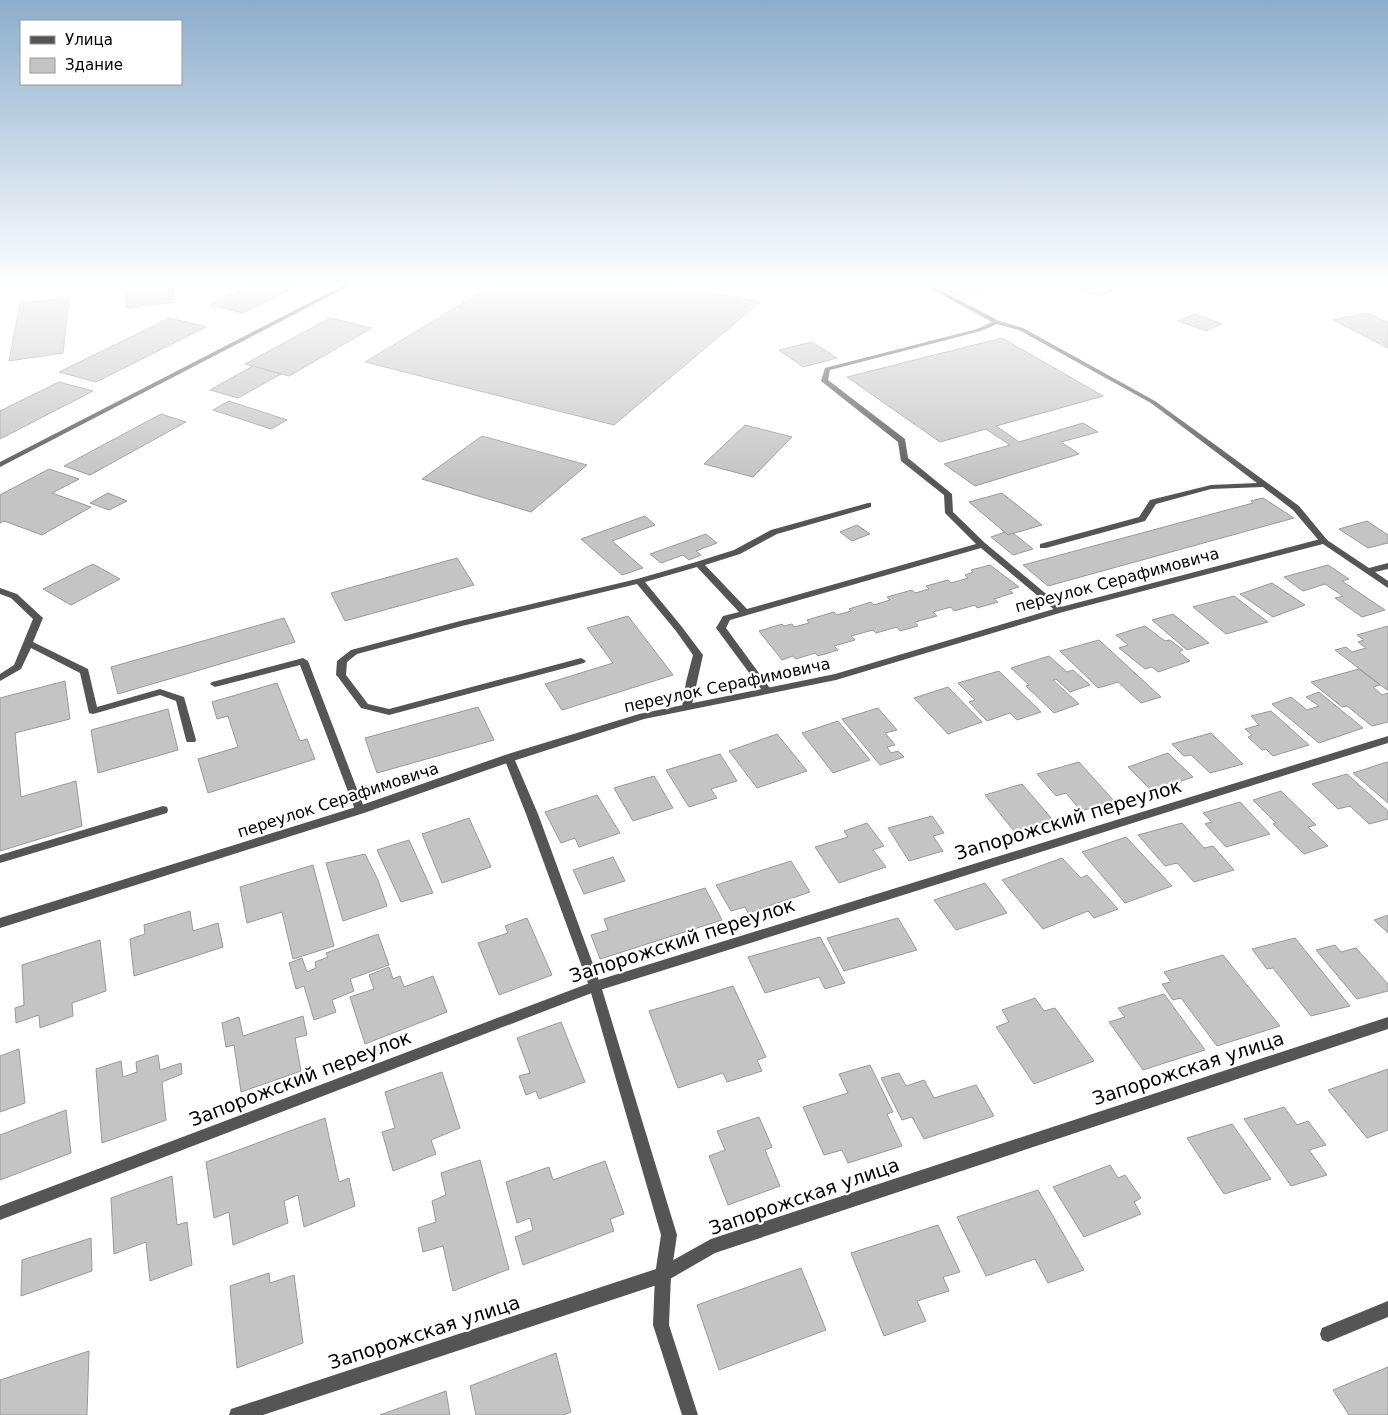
<svg xmlns="http://www.w3.org/2000/svg" width="1388" height="1415" font-family="'DejaVu Sans',sans-serif">
<rect width="100%" height="100%" fill="#fff"/>
<g fill="#c4c4c4" stroke="#999">
<path d="M126,283H173L175,302L126,308Z"/>
<path d="M256,283H304L243,313L210,305Z"/>
<path d="M497,283H663L760,302L614,425L365,362Z"/>
<path d="M1089,283H1129L1100,296L1077,288Z"/>
<path d="M975,286L981,289L959,296L948,291Z"/>
<path d="M69,297L63,353L9,361L20,304Z"/>
<path d="M1368,313L1388,323V348L1333,320Z"/>
<path d="M1195,314L1222,324L1206,331L1178,321Z"/>
<path d="M170,318L206,327L96,382L59,372Z"/>
<path d="M330,318L372,328L289,376L245,364Z"/>
<path d="M1002,338L1103,396L996,426L1019,442L1083,423L1098,432L1061,442L1079,454L975,486L944,464L1010,445L986,429L940,442L847,377Z"/>
<path d="M812,342L837,358L803,367L779,350Z"/>
<path d="M253,366L281,374L238,398L210,390Z"/>
<path d="M59,382L93,391L0,439V411Z"/>
<path d="M229,401L287,420L271,429L213,410Z"/>
<path d="M161,414L186,422L90,475L64,466Z"/>
<path d="M745,425L792,437L753,477L704,464Z"/>
<path d="M482,436L587,465L531,512L422,479Z"/>
<path d="M49,469L79,479L52,493L91,507L42,535L4,521L0,523V495Z"/>
<path d="M108,493L127,501L109,510L90,503Z"/>
<path d="M1002,493L1042,525L1008,535L969,502Z"/>
<path d="M1263,498L1294,518L1048,586L1023,565L1253,503L1251,501Z"/>
<path d="M645,516L655,525L612,541L643,568L622,575L581,539Z"/>
<path d="M1367,521L1388,535V543L1368,548L1339,529Z"/>
<path d="M857,525L870,534L852,541L840,532Z"/>
<path d="M1005,532L1008,535L1013,533L1033,549L1013,555L991,537Z"/>
<path d="M706,534L717,543L696,551L701,555L689,560L683,555L661,563L650,554Z"/>
<path d="M457,558L474,585L345,621L331,593Z"/>
<path d="M93,564L120,579L71,605L43,589Z"/>
<path d="M990,565L1019,587L1009,590L1013,593L994,599L998,602L977,608L975,605L954,611L951,607L933,612L937,616L915,622L918,626L900,631L897,627L876,633L873,630L851,636L855,640L834,646L838,650L818,656L815,653L796,659L793,656L782,660L759,631L782,624L784,626L792,624L794,627L809,623L807,620L834,612L837,615L851,611L849,609L871,602L874,605L890,600L887,597L912,590L915,593L929,589L926,586L948,580L951,583L968,578L965,575L973,572L971,570Z"/>
<path d="M1328,565L1349,579L1342,581L1385,610L1362,617L1335,598L1343,596L1325,584L1303,591L1284,577Z"/>
<path d="M1272,583L1305,605L1273,617L1240,594Z"/>
<path d="M1234,596L1268,622L1226,634L1193,607Z"/>
<path d="M1173,614L1209,643L1187,650L1152,620Z"/>
<path d="M628,616L673,675L562,710L545,684L613,663L587,628Z"/>
<path d="M284,618L295,642L118,694L111,667Z"/>
<path d="M1145,626L1165,641L1170,640L1183,650L1179,652L1190,661L1158,672L1152,667L1145,669L1119,648L1128,645L1116,635Z"/>
<path d="M1388,626V690H1387L1335,650L1346,647L1352,652L1366,648L1358,642L1364,640L1357,635Z"/>
<path d="M1099,640L1161,697L1141,703L1118,682L1098,688L1060,651Z"/>
<path d="M1049,656L1067,672L1073,670L1090,685L1070,692L1056,679L1053,680L1079,704L1054,713L1026,686L1029,685L1011,668Z"/>
<path d="M1359,669L1380,685L1373,687L1382,695L1388,693V722L1372,726L1347,706L1342,707L1311,682Z"/>
<path d="M999,671L1041,712L1017,720L1010,713L987,721L969,702L975,700L958,683Z"/>
<path d="M65,681L70,719L15,733L21,797L76,781L82,826L0,851V698Z"/>
<path d="M277,683L300,741L307,739L315,759L208,793L198,759L238,747L228,716L217,719L212,702Z"/>
<path d="M948,687L982,722L948,734L914,698Z"/>
<path d="M1319,692L1363,728L1319,743L1272,704L1291,697L1307,710L1319,706L1306,697Z"/>
<path d="M478,707L494,740L377,773L365,738Z"/>
<path d="M878,708L897,730L885,733L895,745L887,747L891,753L898,751L904,757L880,765L842,719Z"/>
<path d="M168,709L178,750L98,773L91,730Z"/>
<path d="M1271,711L1309,745L1273,756L1266,749L1262,750L1248,737L1252,735L1245,729L1259,725L1251,716Z"/>
<path d="M838,721L870,760L833,773L802,733Z"/>
<path d="M1211,733L1243,764L1210,773L1191,755L1184,756L1172,744Z"/>
<path d="M777,734L807,771L757,788L729,751Z"/>
<path d="M1168,753L1193,777L1152,791L1128,767Z"/>
<path d="M720,754L737,781L711,789L717,798L689,807L666,770Z"/>
<path d="M1079,762L1114,801L1081,811L1066,793L1056,796L1037,774Z"/>
<path d="M1387,762H1388V803L1353,773Z"/>
<path d="M1347,774L1388,811V819L1369,824L1350,806L1338,809L1312,784Z"/>
<path d="M654,776L673,808L633,821L614,788Z"/>
<path d="M1022,784L1052,819L1014,831L985,795Z"/>
<path d="M1281,791L1316,825L1308,827L1328,846L1304,854L1273,824L1276,823L1253,800Z"/>
<path d="M597,795L620,833L579,847L575,838L561,843L545,812Z"/>
<path d="M1240,802L1270,834L1226,847L1205,824L1212,822L1203,813Z"/>
<path d="M932,816L944,833L933,836L943,851L909,861L888,828Z"/>
<path d="M469,818L491,867L442,883L422,834Z"/>
<path d="M867,823L884,846L873,850L886,867L839,883L815,847L848,837L844,831Z"/>
<path d="M1182,823L1204,848L1213,846L1234,870L1194,882L1177,863L1165,866L1138,835Z"/>
<path d="M1126,837L1172,886L1125,903L1082,852Z"/>
<path d="M409,840L433,893L401,902L377,850Z"/>
<path d="M365,854L378,880L387,906L343,921L326,863Z"/>
<path d="M613,857L625,881L584,894L573,870Z"/>
<path d="M1062,858L1081,878L1087,875L1118,909L1094,918L1088,911L1043,929L1002,880Z"/>
<path d="M791,861L810,892L748,913L745,907L731,911L716,885Z"/>
<path d="M313,865L334,946L293,959L282,912L247,923L240,887Z"/>
<path d="M985,883L1007,913L956,930L934,900Z"/>
<path d="M705,888L722,920L600,959L591,935L608,930L604,919Z"/>
<path d="M190,911L193,931L218,923L223,947L134,976L130,939L145,934L144,925Z"/>
<path d="M1388,915V933L1374,920Z"/>
<path d="M527,918L552,975L499,995L478,943L508,933L505,926Z"/>
<path d="M898,918L917,950L844,971L827,938Z"/>
<path d="M378,934L389,965L350,979L354,991L332,1000L336,1012L314,1020L304,986L296,989L289,963L302,958L307,972L316,968L315,962L328,957L326,953Z"/>
<path d="M820,937L845,983L825,989L819,977L765,993L748,957Z"/>
<path d="M1295,938L1350,1006L1311,1016L1273,968L1267,969L1252,949Z"/>
<path d="M100,940L106,991L72,1003L73,1016L40,1028L39,1015L16,1023L15,1008L24,1005L22,965Z"/>
<path d="M1335,945L1341,952L1356,948L1388,984V991L1357,999L1316,950Z"/>
<path d="M1223,955L1280,1026L1217,1046L1181,998L1173,1000L1162,984L1171,982L1164,972Z"/>
<path d="M389,967L393,979L400,976L404,987L433,976L447,1012L365,1044L350,997L374,989L369,975Z"/>
<path d="M733,986L766,1057L757,1060L762,1071L727,1082L723,1073L678,1088L649,1011Z"/>
<path d="M1164,994L1205,1050L1143,1070L1109,1022L1125,1017L1118,1008Z"/>
<path d="M1035,998L1044,1011L1055,1008L1094,1061L1034,1084L996,1027L1009,1022L1002,1010Z"/>
<path d="M303,1016L307,1035L295,1038L301,1071L241,1092L234,1045L226,1047L222,1023L239,1017L243,1036Z"/>
<path d="M561,1022L585,1082L539,1099L536,1091L526,1095L519,1076L530,1073L517,1038Z"/>
<path d="M19,1049L25,1103L0,1112V1056Z"/>
<path d="M158,1055L160,1070L181,1063L182,1074L162,1082L166,1120L102,1143L96,1069L121,1061L123,1077L137,1072L136,1062Z"/>
<path d="M870,1065L893,1112L887,1114L902,1146L848,1163L842,1150L824,1155L803,1107L848,1093L839,1074Z"/>
<path d="M1388,1069V1130L1367,1138L1328,1090Z"/>
<path d="M442,1072L460,1128L431,1140L436,1154L393,1171L382,1132L395,1128L385,1092Z"/>
<path d="M899,1073L906,1086L924,1080L934,1098L976,1085L994,1116L924,1139L912,1117L902,1120L881,1078Z"/>
<path d="M1284,1107L1297,1125L1308,1121L1326,1145L1309,1150L1327,1175L1291,1186L1244,1119Z"/>
<path d="M66,1110L71,1153L0,1180V1135Z"/>
<path d="M759,1117L772,1147L765,1150L780,1186L728,1205L709,1156L725,1150L717,1131Z"/>
<path d="M325,1118L339,1182L349,1178L355,1206L304,1227L298,1195L284,1201L288,1223L233,1245L229,1212L214,1218L206,1162Z"/>
<path d="M1232,1124L1271,1179L1224,1194L1187,1138Z"/>
<path d="M480,1160L509,1269L453,1291L443,1246L423,1252L418,1228L436,1222L432,1201L446,1195L441,1173Z"/>
<path d="M605,1161L624,1214L610,1219L614,1231L523,1265L515,1237L533,1230L530,1218L517,1223L506,1182L549,1167L553,1180Z"/>
<path d="M1110,1165L1118,1178L1125,1175L1141,1198L1134,1202L1141,1214L1084,1237L1053,1187Z"/>
<path d="M172,1176L177,1225L187,1222L192,1265L150,1281L146,1242L114,1254L111,1198Z"/>
<path d="M1038,1190L1084,1270L1048,1283L1035,1259L986,1276L957,1217Z"/>
<path d="M938,1225L960,1272L943,1277L949,1291L917,1301L926,1321L884,1336L851,1253Z"/>
<path d="M91,1238L92,1271L21,1296L22,1260Z"/>
<path d="M801,1268L826,1330L719,1370L697,1305Z"/>
<path d="M269,1273L270,1283L294,1275L303,1343L237,1368L230,1286Z"/>
<path d="M89,1351L87,1415H0V1380Z"/>
<path d="M556,1353L571,1412L564,1415H476L470,1386Z"/>
<path d="M1388,1367V1415H1349L1333,1390Z"/>
<path d="M446,1391L450,1415H380Z"/>
</g>
<g fill="none" stroke-linecap="round" stroke-linejoin="round">
<g fill="#555" fill-rule="evenodd">
<path d="M920,283H927L999,321L1023,328L1155,401L1299,506L1328,541L1324,544L1321,543L1293,510L1263,487L1211,489L1156,504L1145,521L1046,548H1040V544L1139,517L1150,500L1211,485L1257,483L1151,403L1019,330L997,324L981,331L830,370L828,380L905,439L908,458L952,494L953,512L985,543L1063,608L1065,610L1063,612H1057L981,548L730,620L726,628L772,691L767,694L764,693L716,628L723,616L739,612L697,567L645,582L682,627L703,655L691,709H683L682,707L686,682L693,655L676,631L637,584L462,626L357,654L347,662L346,675L368,704L389,709L581,658L586,661L584,663L389,715L361,708L338,677L336,675L337,661L351,650L460,621L637,579L696,562L734,550L771,530L868,503H871V507L777,534L740,554L705,565L747,609L976,544L945,513L944,495L901,461L898,442L821,381L825,368L977,329L992,322Z"/>
<path d="M0,588L17,594L43,618L33,642L88,669L97,707L160,689L184,697L196,740L195,742H187L186,740L176,701L160,695L93,714L89,713L80,673L31,648L21,669L0,681V674L14,665L33,619L11,598L0,594Z"/>
<path d="M303,658L308,661L365,810L364,813H356L355,810L300,665L215,687L210,684L212,682Z"/>
<path d="M509,754L514,758L538,814L601,986L677,1235L671,1275L669,1325L698,1415H682L653,1325L655,1275L661,1235L589,986L526,814L504,758Z"/>
<path d="M163,806L167,807L168,810L167,813L0,863V855Z"/>
<path d="M1388,1301V1317L1328,1342L1322,1340L1320,1334L1322,1328Z"/>
</g>
<g fill="#555" fill-rule="evenodd">
<path d="M348,283H355L0,467V462Z"/>
<path d="M1324,538L1369,568L1388,563V569L1375,572L1388,581V588L1323,544L1063,612L836,680L644,719L513,761L364,813L0,928V918L356,807L505,755L639,714L835,674L1057,608Z"/>
<path d="M1388,736V743L597,991L0,1220V1206L595,981Z"/>
<path d="M1388,1017V1029L715,1253L663,1283L263,1415H229L231,1409L237,1407L659,1268L711,1239Z"/>
</g>
</g>
<linearGradient id="sky" x2="0" y2="1"><stop stop-color="#8cadcc"/><stop offset="0.59" stop-color="#fff"/><stop offset="1" stop-color="#fff" stop-opacity="0"/></linearGradient>
<rect width="1388" height="481" fill="url(#sky)"/>
<g text-anchor="middle" dominant-baseline="central" stroke-width="4.5" stroke-linejoin="round" paint-order="stroke">
<g font-size="16" fill="#000" stroke="#fff">
<text transform="translate(1117 580) rotate(-15)">переулок Серафимовича</text>
<text transform="translate(727 685) rotate(-12)">переулок Серафимовича</text>
<text transform="translate(338 800) rotate(-18)">переулок Серафимовича</text>
</g>
<g font-size="19" fill="#000" stroke="#fff">
<text transform="translate(1068 819) rotate(-17)">Запорожский переулок</text>
<text transform="translate(682 940) rotate(-18)">Запорожский переулок</text>
<text transform="translate(1188 1068) rotate(-18)">Запорожская улица</text>
<text transform="translate(300 1078) rotate(-21)">Запорожский переулок</text>
<text transform="translate(804 1196) rotate(-19)">Запорожская улица</text>
<text transform="translate(424 1332) rotate(-18)">Запорожская улица</text>
</g>
</g>
<rect x="20" y="20" width="162" height="65" fill="#ffffff" stroke="#999999"/>
<rect x="30" y="36" width="25" height="8" fill="#555555" stroke="#999999"/>
<text x="65" y="45" font-size="15" fill="#000000">Улица</text>
<rect x="30" y="58" width="25" height="15" fill="#c4c4c4" stroke="#999999"/>
<text x="65" y="70" font-size="15" fill="#000000">Здание</text>
</svg>
